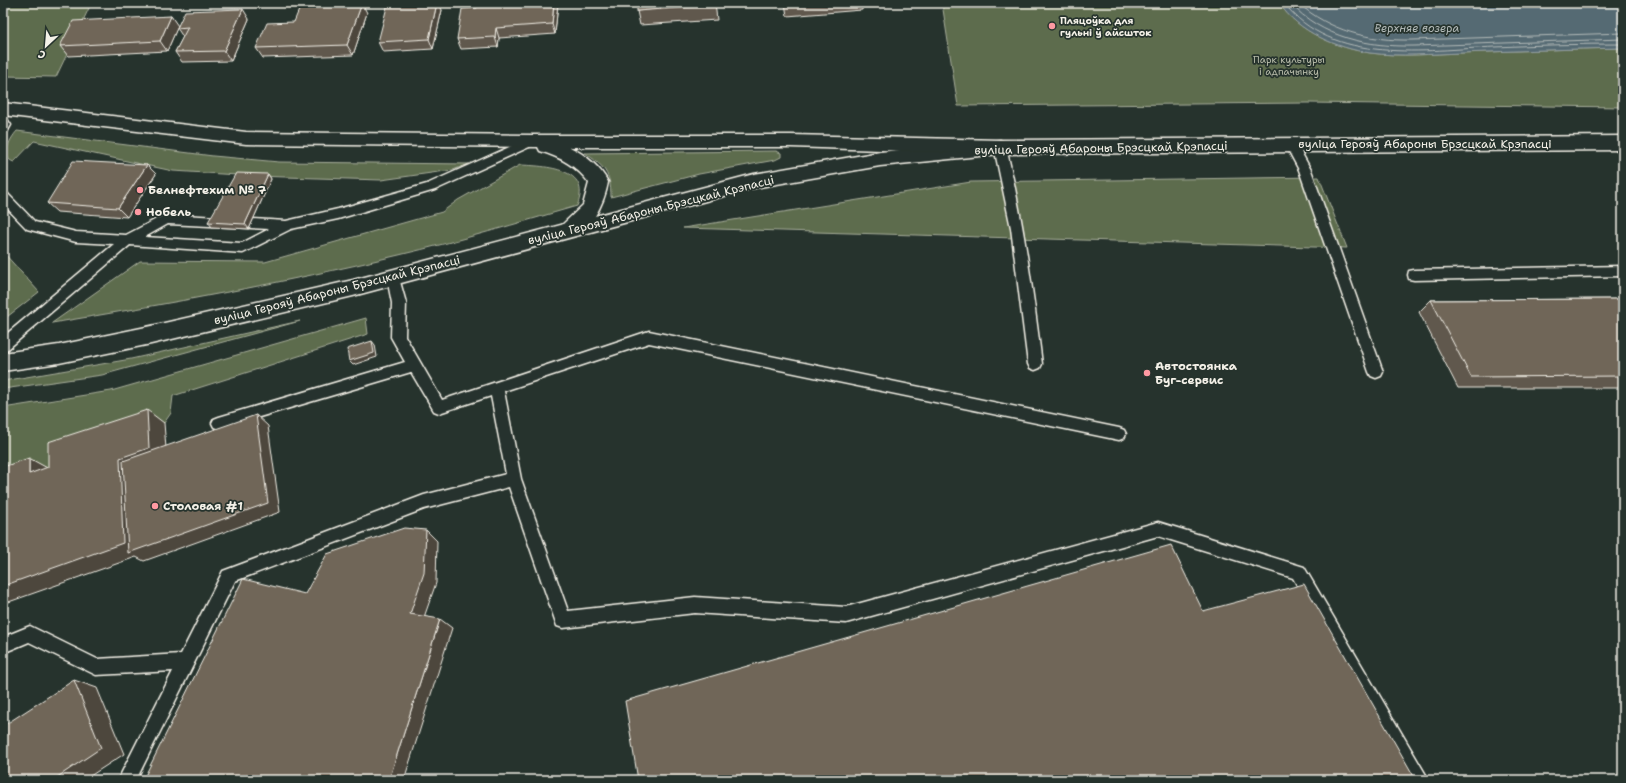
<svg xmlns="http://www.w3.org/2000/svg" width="1626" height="783" font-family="'Shantell Sans',sans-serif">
<rect width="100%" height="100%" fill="#26332d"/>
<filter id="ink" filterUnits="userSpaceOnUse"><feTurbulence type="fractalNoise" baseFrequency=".025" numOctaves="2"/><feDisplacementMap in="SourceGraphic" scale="8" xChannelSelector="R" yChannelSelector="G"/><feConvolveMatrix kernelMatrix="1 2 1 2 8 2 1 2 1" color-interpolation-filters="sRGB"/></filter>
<g filter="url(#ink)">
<g fill="#5d6c4e" stroke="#a8ae9b">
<path d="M3,3H137L90,6L56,77L3,76Z"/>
<path d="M942,3H1279C1298,32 1337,48 1370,53C1400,57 1432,54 1461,53C1515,51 1569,49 1623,48V107L1308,103L958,106Z"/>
<path d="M17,131L213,156L279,162L469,164L453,170L381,180L254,176L173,171L34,141L14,162C0,158 9,140 17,131Z"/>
<path d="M776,151L781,153V157L775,160L699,174L611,197C611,173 604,166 585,153Z"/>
<path d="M520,165C545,166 593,168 577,206C518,223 459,241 399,255C284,283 168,304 52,323L140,261L265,262L442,212L458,200Z"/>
<path d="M1319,177L1347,248L683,228L971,182Z"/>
<path d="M3,252L39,292L3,320Z"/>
<path d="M366,318L368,334L173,396L171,413L164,423L69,455V480L3,487V408L111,391Z"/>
<path d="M300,321L102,375L3,389V381L131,359Z"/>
</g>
<path fill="#556a73" stroke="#95a0a2" d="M1279,3H1623V48C1569,49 1515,51 1461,53C1432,54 1400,57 1370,53C1337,48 1298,32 1279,3Z"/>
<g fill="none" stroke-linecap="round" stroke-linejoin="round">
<g stroke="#b4bbb9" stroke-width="1">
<path d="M1284,3C1332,66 1426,50 1495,47C1538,45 1580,44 1623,44"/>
<path d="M1290,3C1322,38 1369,47 1414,46L1623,39"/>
<path d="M1298,3C1330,31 1369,41 1412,40L1623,33"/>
</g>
<g stroke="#f4f1e8" stroke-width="3">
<g id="lane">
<path d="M3,118L7,119L11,125L7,132L3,133Z"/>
<path d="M532,137L536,138L538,141L536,144L435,190L338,219L291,229L243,253L130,245L8,349L3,351V337L114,244L76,242L27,229L3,204V191L7,193L35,222L76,232L126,235L166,214L286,221L338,209L427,184ZM168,224L269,229L242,243L145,237Z"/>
<path d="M1291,140L1295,141L1311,170L1383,372L1381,376L1376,378L1371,376L1369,372L1299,170L1285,144L1287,141Z"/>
<path d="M1000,143L1004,144L1006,147C1023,219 1033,291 1042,364L1040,368L1035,370L1030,368L1028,364L1011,228L994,147L996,144Z"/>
<path d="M1623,266V276L1414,280L1409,279L1408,275L1409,271L1414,270Z"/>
<path d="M393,273L398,274L399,278L406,303L405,336L442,400L649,331L1119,428L1124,430L1126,434L1124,438L1119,440L649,343L504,391L521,479L568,611L695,597L846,607L1158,522L1304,567L1429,780H1410L1293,578L1158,536L846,623L695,613L563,628L557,626L555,620L509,487L424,509L235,581L136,780H118L173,671L96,675L29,642L3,653V637L30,626L97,659L181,654L223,571L424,495L506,474L491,396L439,413L434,411L411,372L219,429L214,427L212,423L214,419L219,417L405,362L391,337L392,303L387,278L388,274Z"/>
</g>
</g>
<g stroke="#f4f1e8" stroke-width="3">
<path id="secondary" d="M1623,136V150L1000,154L880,166L754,188L353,296L151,344L59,363L3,371V353L59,345L151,326L353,280L754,174L880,152L1000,140Z"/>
</g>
<g stroke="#f4f1e8" stroke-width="3">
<path id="primary" d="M3,103L246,132L532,135H791L1000,140L1006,142L1009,147L1006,152L1000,154L791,147H570C586,155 600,167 608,182C605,202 587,243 562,235L559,230L562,225L583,205L589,183C577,166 560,157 540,151L538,147L246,144L3,115Z"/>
</g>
<use href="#lane" fill="#26332d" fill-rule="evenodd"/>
<use href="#secondary" fill="#26332d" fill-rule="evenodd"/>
<use href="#primary" fill="#26332d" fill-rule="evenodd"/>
</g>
<g fill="#60584d" stroke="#f4f1e8">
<path d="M558,3L555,34L499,38L498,47L461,49L457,39Z"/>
<path d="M715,3L717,20L640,25L637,11Z"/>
<path d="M785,3H863L862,10L787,16Z"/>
<path d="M442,10L433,49L383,52L378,42Z"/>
<path d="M367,13L353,55L263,58L256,48L294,22Z"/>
<path d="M171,16L177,26L249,19L231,61L182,62L175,52L183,37L177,28L167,51L68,56L60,46Z"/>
<path d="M147,165L156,174L127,217L57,212L47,203Z"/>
<path d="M268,174L271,179L249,229L212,227L208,222Z"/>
<path d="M1623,299V388H1458L1419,312L1431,300Z"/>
</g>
<g fill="#4e473e" stroke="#f4f1e8">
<path d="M362,3L367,13L353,55L347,45Z"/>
<path d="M437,3H439L442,10L433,49L429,39Z"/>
<path d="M554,3H558L555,34L552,24Z"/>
<path d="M243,9L249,19L231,61L224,51Z"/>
<path d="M171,16L178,26L167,51L160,41Z"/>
<path d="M496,28L499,38L498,47L495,37Z"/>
<path d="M147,165L156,174L127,217L118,208Z"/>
<path d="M268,174L271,179L249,229L245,224Z"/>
<path d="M372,341L375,345L377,357L353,365L349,361Z"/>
<path d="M147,410L164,423L167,461L256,415L268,426L280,512L144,561L136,557L3,604V586Z"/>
<path d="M29,458L51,470L29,474Z"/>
<path d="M426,530L437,541L436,583L422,623L410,614Z"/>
<path d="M440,619L452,628L404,780H389Z"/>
<path d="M74,680L97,688L124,754L84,780H53Z"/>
</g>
<g fill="#706659" stroke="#f4f1e8">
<path d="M362,3L347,45L256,48L267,23L294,22L301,5Z"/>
<path d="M388,3H437L429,39L378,42Z"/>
<path d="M478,3H554L552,24L496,28L495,37L457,39L462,9L477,8Z"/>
<path d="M637,3H715V5L637,11Z"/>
<path d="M787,3H822L787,6Z"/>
<path d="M243,9L224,51L175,52L188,27L177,28L185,11Z"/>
<path d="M171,16L160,41L60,46L73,21Z"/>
<path d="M73,161L147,165L118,208L47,203Z"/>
<path d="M236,173L268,174L245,224L208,222Z"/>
<path d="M1623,299V376L1471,377L1431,300Z"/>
<path d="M372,341L374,353L349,361L347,349Z"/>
<path d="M147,410L149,448L120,458L123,543L3,586V467L29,458V474L48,467V442Z"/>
<path d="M256,415L268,503L128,553L123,461Z"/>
<path d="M404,528L426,530L424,573L410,614L440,619L389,780H143L243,579L305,594L327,554Z"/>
<path d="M1171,545L1203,611L1304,584L1416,780H638L625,701Z"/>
<path d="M74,680L101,748L53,780H3V726Z"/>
</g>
</g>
<g fill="#ff9aa2" stroke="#26332d" stroke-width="1.5">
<circle cx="1052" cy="26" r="4"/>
<circle cx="140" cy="190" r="4"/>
<circle cx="138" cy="212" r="4"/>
<circle cx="1147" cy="373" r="4"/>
<circle cx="155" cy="506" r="4"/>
</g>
<g text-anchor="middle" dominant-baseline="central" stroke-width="3.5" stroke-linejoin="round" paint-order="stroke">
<g font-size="10" font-weight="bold" fill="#f4f1e8" stroke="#26332d" text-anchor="start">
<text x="1060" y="20">Пляцоўка для<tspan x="1060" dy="12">гульні ў айсшток</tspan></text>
</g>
<g font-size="10" fill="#b8bcaa" stroke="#26332d">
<text x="1289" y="59">Парк культуры<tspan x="1289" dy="12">і адпачынку</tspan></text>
</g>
<g font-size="11" font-style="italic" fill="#b4bbb9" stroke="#26332d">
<text x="1417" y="28">Верхняе возера</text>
</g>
<g font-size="12" fill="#f4f1e8" stroke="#26332d">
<text x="1425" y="144">вуліца Герояў Абароны Брэсцкай Крэпасці</text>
<text transform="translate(1101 148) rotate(-1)">вуліца Герояў Абароны Брэсцкай Крэпасці</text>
<text transform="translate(651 210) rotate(-14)">вуліца Герояў Абароны Брэсцкай Крэпасці</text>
<text transform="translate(337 290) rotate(-14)">вуліца Герояў Абароны Брэсцкай Крэпасці</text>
</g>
<g font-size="12" font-weight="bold" fill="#f4f1e8" stroke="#26332d" text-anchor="start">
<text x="148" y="190">Белнефтехим № 7</text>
<text x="146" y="212">Нобель</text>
<text x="1155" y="366">Автостоянка<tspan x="1155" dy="14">Буг-сервис</tspan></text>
<text x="163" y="506">Столовая #1</text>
</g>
</g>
<rect width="1626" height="783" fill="none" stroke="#26332d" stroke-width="16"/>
<rect x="8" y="8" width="1610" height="767" fill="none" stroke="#f4f1e8" stroke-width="1.5" filter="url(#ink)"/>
<g transform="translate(46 46) rotate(206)" stroke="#26332d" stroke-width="3" paint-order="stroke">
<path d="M0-3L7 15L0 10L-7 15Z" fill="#f4f1e8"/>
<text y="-6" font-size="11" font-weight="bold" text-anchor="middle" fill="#f4f1e8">С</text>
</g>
</svg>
